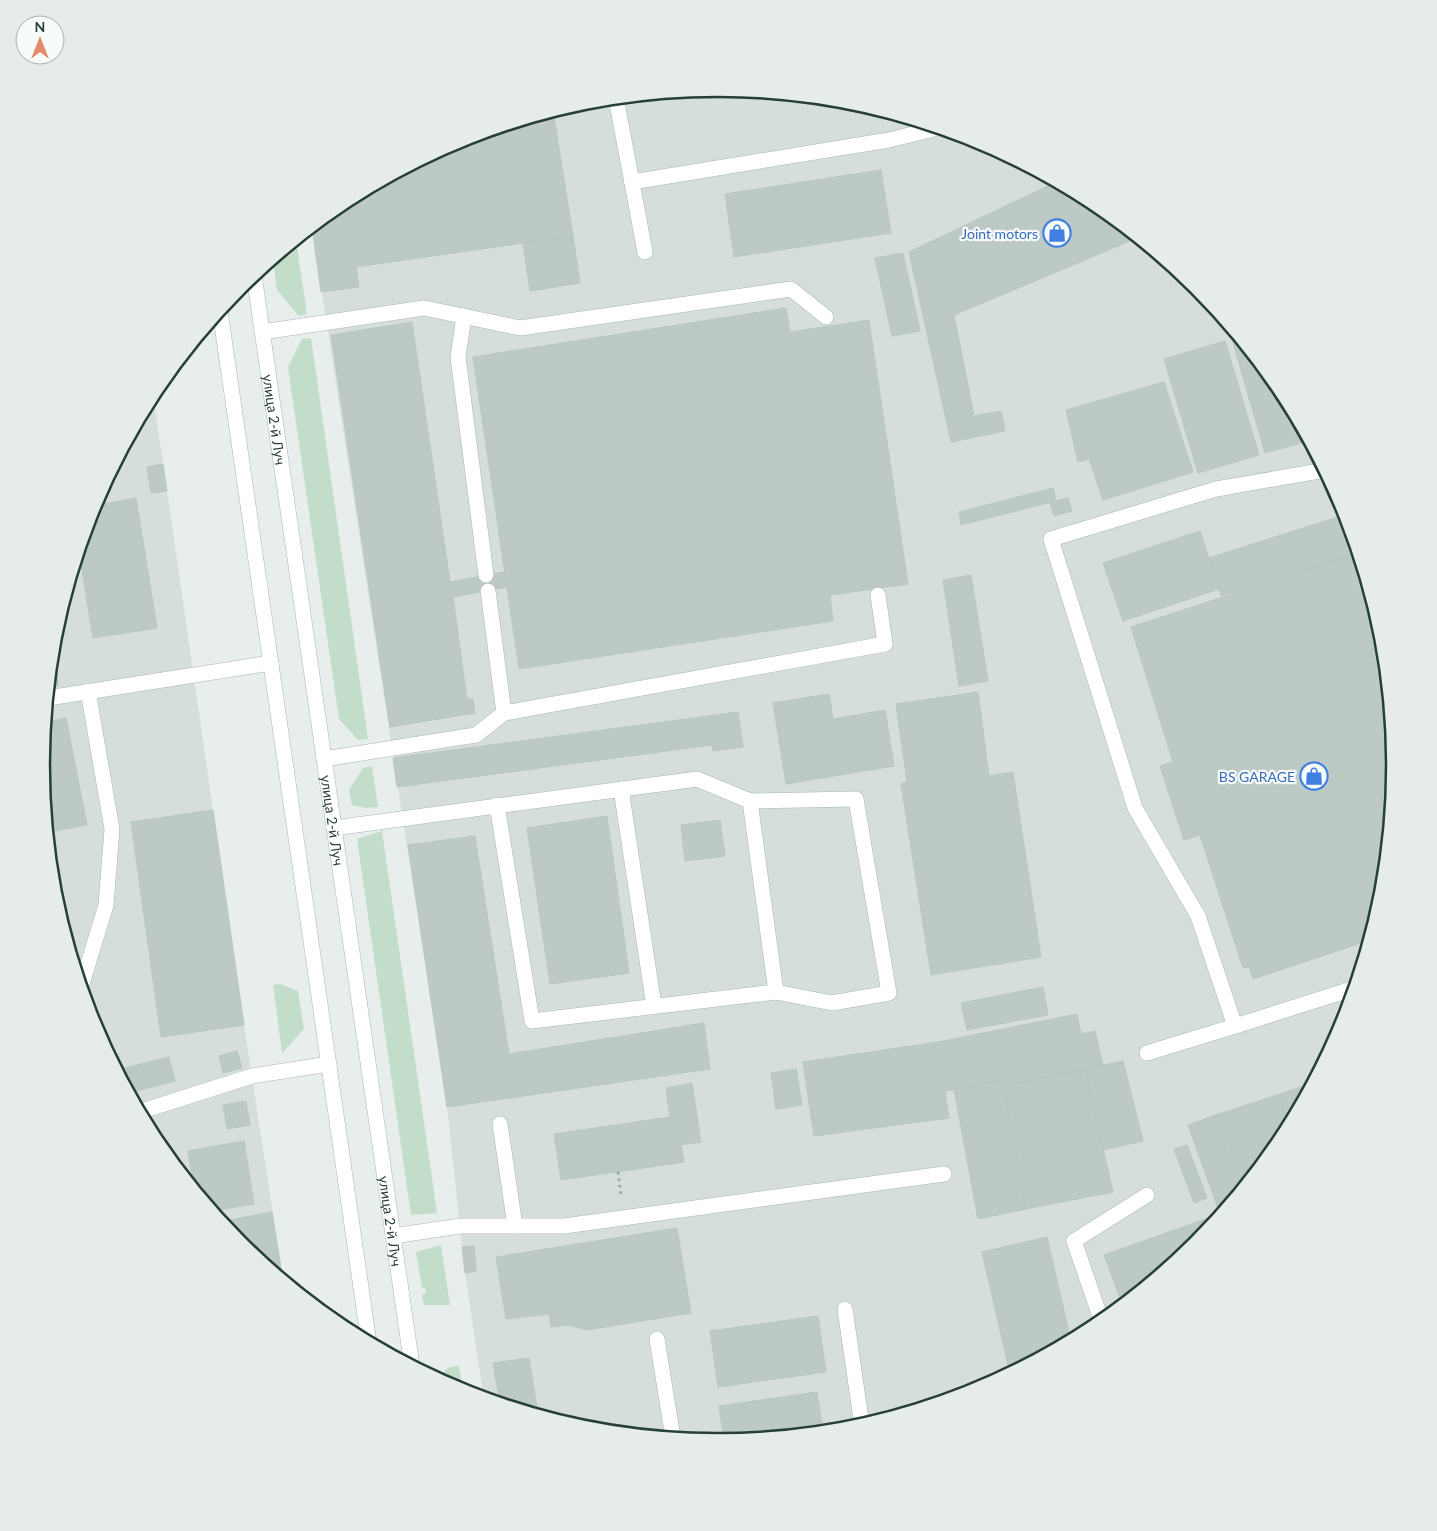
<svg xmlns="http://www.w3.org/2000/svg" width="1437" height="1531" font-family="Lato,sans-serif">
<rect width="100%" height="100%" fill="#e7eeeb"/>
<g fill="#d5deda">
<path d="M719,88L851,101L978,140L1095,203L1198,287L1282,389L1344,507L1383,634V898L1344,1025L1281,1142L1197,1245L1095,1329L977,1391L850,1430L718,1443L586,1430L484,1399L465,1273L447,1107L312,227L342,202L460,140L587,101Z"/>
<path d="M153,394L244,1025L283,1280L239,1244L155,1142L93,1024L54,897L41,765L54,633L93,506Z"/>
</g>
<g fill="#c2ddc9">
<path d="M296,240L307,314L299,316L277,290L273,260Z"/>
<path d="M311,338L368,739L358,740L339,719L288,367L302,339Z"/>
<path d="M372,766L378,807L365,808L352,805L349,790L363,768Z"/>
<path d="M382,831L437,1213L411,1215L357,839Z"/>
<path d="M280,984L298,991L304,1029L282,1053L273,985Z"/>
<path d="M441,1245L450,1305H424L422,1295L426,1293L425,1288H422L416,1252Z"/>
<path d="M459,1366L463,1392L435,1378L450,1367Z"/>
</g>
<g fill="#bcc9c4" stroke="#b9c7c2">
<path d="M553,111L573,236L356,267L359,287L321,292L312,227L342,202L460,140Z"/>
<path d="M881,170L891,233L734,257L725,194Z"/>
<path d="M1056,182L1095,203L1122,225L1130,241L954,315L974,416L1001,411L1005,431L951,442L909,252Z"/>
<path d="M1129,230L1140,240L1134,242Z"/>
<path d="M573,236L580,283L530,291L523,243Z"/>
<path d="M903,253L920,331L892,336L875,258Z"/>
<path d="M786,308L790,332L869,320L908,584L830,595L833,621L519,669L473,357Z"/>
<path d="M412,322L450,582L504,572L507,587L453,597L467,699H473L475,713L390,727L331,335Z"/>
<path d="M1239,337L1282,389L1309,441L1265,453L1232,339Z"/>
<path d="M1225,341L1259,455L1198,473L1164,359Z"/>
<path d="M1164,382L1193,472L1103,500L1089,459L1078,462L1066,410Z"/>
<path d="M163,464L167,491L151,493L147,467Z"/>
<path d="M1053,488L1056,501L961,525L959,512Z"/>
<path d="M136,498L157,628L93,638L79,551L93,506Z"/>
<path d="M1068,498L1072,511L1054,516L1050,502Z"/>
<path d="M1347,514L1358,553L1221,596L1209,558Z"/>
<path d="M1200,531L1219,589L1123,621L1103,563Z"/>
<path d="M1358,553L1383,634L1396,765L1383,898L1370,940L1253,979L1249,967L1243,968L1200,835L1184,840L1160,766L1173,762L1131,627Z"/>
<path d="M971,575L988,681L959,686L943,580Z"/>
<path d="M57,671L58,686L49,687L50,672Z"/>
<path d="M978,692L989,776L1013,772L1041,957L931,975L901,784L907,782L896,704Z"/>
<path d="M829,694L833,719L885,710L894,766L786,784L773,703Z"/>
<path d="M738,712L743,747L713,751L712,745L397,787L393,758Z"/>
<path d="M66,718L87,825L48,832L41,765L46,722Z"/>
<path d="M213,810L244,1025L161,1037L131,822Z"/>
<path d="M607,816L629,973L550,984L527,828Z"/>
<path d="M720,820L725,856L685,861L681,825Z"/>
<path d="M475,836L509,1054L704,1023L710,1069L447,1107L408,845Z"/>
<path d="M51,867L62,896L55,899L54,897Z"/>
<path d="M1043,987L1048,1015L967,1030L961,1003Z"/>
<path d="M1077,1014L1081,1034L1095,1031L1103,1065L1003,1086L1002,1081L945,1091L949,1118L814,1136L803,1062L938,1042Z"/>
<path d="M237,1051L242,1068L223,1073L219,1056Z"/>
<path d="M169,1057L175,1081L129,1093L117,1070Z"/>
<path d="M1123,1061L1143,1141L1103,1150L1085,1069Z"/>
<path d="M796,1069L802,1105L776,1109L771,1073Z"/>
<path d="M1085,1069L1113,1192L1026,1209L1003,1086Z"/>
<path d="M1002,1081L1026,1209L978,1219L954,1089Z"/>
<path d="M692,1083L701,1142L681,1145L684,1162L561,1180L554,1134L670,1117L666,1088Z"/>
<path d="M1313,1083L1281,1142L1263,1165L1240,1173L1219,1114Z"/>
<path d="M246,1101L250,1125L227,1129L223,1105Z"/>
<path d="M1219,1114L1240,1173L1259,1166L1260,1168L1197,1245L1123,1306L1104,1255L1220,1214L1188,1125Z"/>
<path d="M244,1141L254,1204L212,1211L194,1189L188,1151Z"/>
<path d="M1187,1145L1207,1198L1194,1203L1174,1149Z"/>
<path d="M272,1212L283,1280L239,1244L231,1234L230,1220Z"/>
<path d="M677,1228L691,1313L586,1330L569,1325L551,1327L549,1314L506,1319L496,1257Z"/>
<path d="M1047,1237L1071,1341L1010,1374L982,1252Z"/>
<path d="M474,1246L476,1271L465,1273L462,1247Z"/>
<path d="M818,1316L826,1372L718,1387L710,1331Z"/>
<path d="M529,1358L538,1414H535L500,1403L493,1363Z"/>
<path d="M817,1392L823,1432L724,1442L719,1406Z"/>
<path d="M563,1414L565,1423L544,1417Z"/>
</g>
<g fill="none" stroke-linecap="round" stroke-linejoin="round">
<g stroke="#a9b6b2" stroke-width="16">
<g id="service">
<path d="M616,98L645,252"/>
<path d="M632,182L889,140L938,128"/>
<path d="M464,316L458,357L486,575"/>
<path d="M262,332L424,308L520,328L791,289L826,317"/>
<path d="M1325,470L1216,489L1051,539L1135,808L1198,916L1235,1026L1355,988"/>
<path d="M488,591L504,713"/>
<path d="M48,698L271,663"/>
<path d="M324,759L476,735L504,713L885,644L878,595"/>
<path d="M621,789L654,1006"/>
<path d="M750,801L776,992"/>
<path d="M334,828L697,779L750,801L856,799L889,993L832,1003L776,992L532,1021L497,805"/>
<path d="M81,987L106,905L112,829L88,691"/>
<path d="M1147,1053L1235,1026"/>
<path d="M139,1112L252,1076L329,1064"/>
<path d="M500,1124L515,1226"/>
<path d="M393,1236L460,1226H564L944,1174"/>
<path d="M845,1309L862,1426"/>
<path d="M1102,1322L1074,1241L1147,1195"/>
<path d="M657,1339L673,1438"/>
</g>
</g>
<g stroke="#a6b9b2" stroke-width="16">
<g id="secondary">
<path id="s1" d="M254,275L412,1366"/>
<path d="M220,311L369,1343"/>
</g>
</g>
<path stroke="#8aafa3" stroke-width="3" stroke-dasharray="2.5 4" stroke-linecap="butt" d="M618,1172L621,1195"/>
<use href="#service" stroke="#fff" stroke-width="15"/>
<use href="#secondary" stroke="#fff" stroke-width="15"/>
</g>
<defs>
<g id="shop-ring" transform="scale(1.4375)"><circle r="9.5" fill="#f7fbf9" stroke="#3f7fe0" stroke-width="1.5"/><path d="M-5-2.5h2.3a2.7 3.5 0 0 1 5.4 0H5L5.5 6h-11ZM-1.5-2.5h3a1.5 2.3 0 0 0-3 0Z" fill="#3f7fe0"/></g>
</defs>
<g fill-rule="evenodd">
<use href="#shop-ring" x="1057" y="233"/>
<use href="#shop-ring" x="1314" y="776"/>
</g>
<g text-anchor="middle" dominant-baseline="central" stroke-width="4.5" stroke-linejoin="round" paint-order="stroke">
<g font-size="14" fill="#366cbe" stroke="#f7fbf9" text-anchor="end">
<text x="1038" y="233">Joint motors</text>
<text x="1295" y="776">BS GARAGE</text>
</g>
<g font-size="14" fill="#263f39" stroke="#f7fbf9">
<text stroke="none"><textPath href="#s1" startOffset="146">улица 2-й Луч</textPath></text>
<text stroke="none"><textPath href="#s1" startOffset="551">улица 2-й Луч</textPath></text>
<text stroke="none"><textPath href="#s1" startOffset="956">улица 2-й Луч</textPath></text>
</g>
</g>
<path d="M0 0H1437V1531H0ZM50 765a668 668 0 1 1 1336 0a668 668 0 1 1-1336 0Z" fill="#e6ecea" fill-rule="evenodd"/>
<path fill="none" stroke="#263f39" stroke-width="2.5" d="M50 765a668 668 0 1 1 1336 0a668 668 0 1 1-1336 0Z"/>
<g transform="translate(40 40)"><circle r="24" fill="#f7fbf9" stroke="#a3b0ac"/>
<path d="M0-4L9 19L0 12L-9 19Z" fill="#e78a6c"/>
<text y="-8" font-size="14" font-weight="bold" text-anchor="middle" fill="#263f39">N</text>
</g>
</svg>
